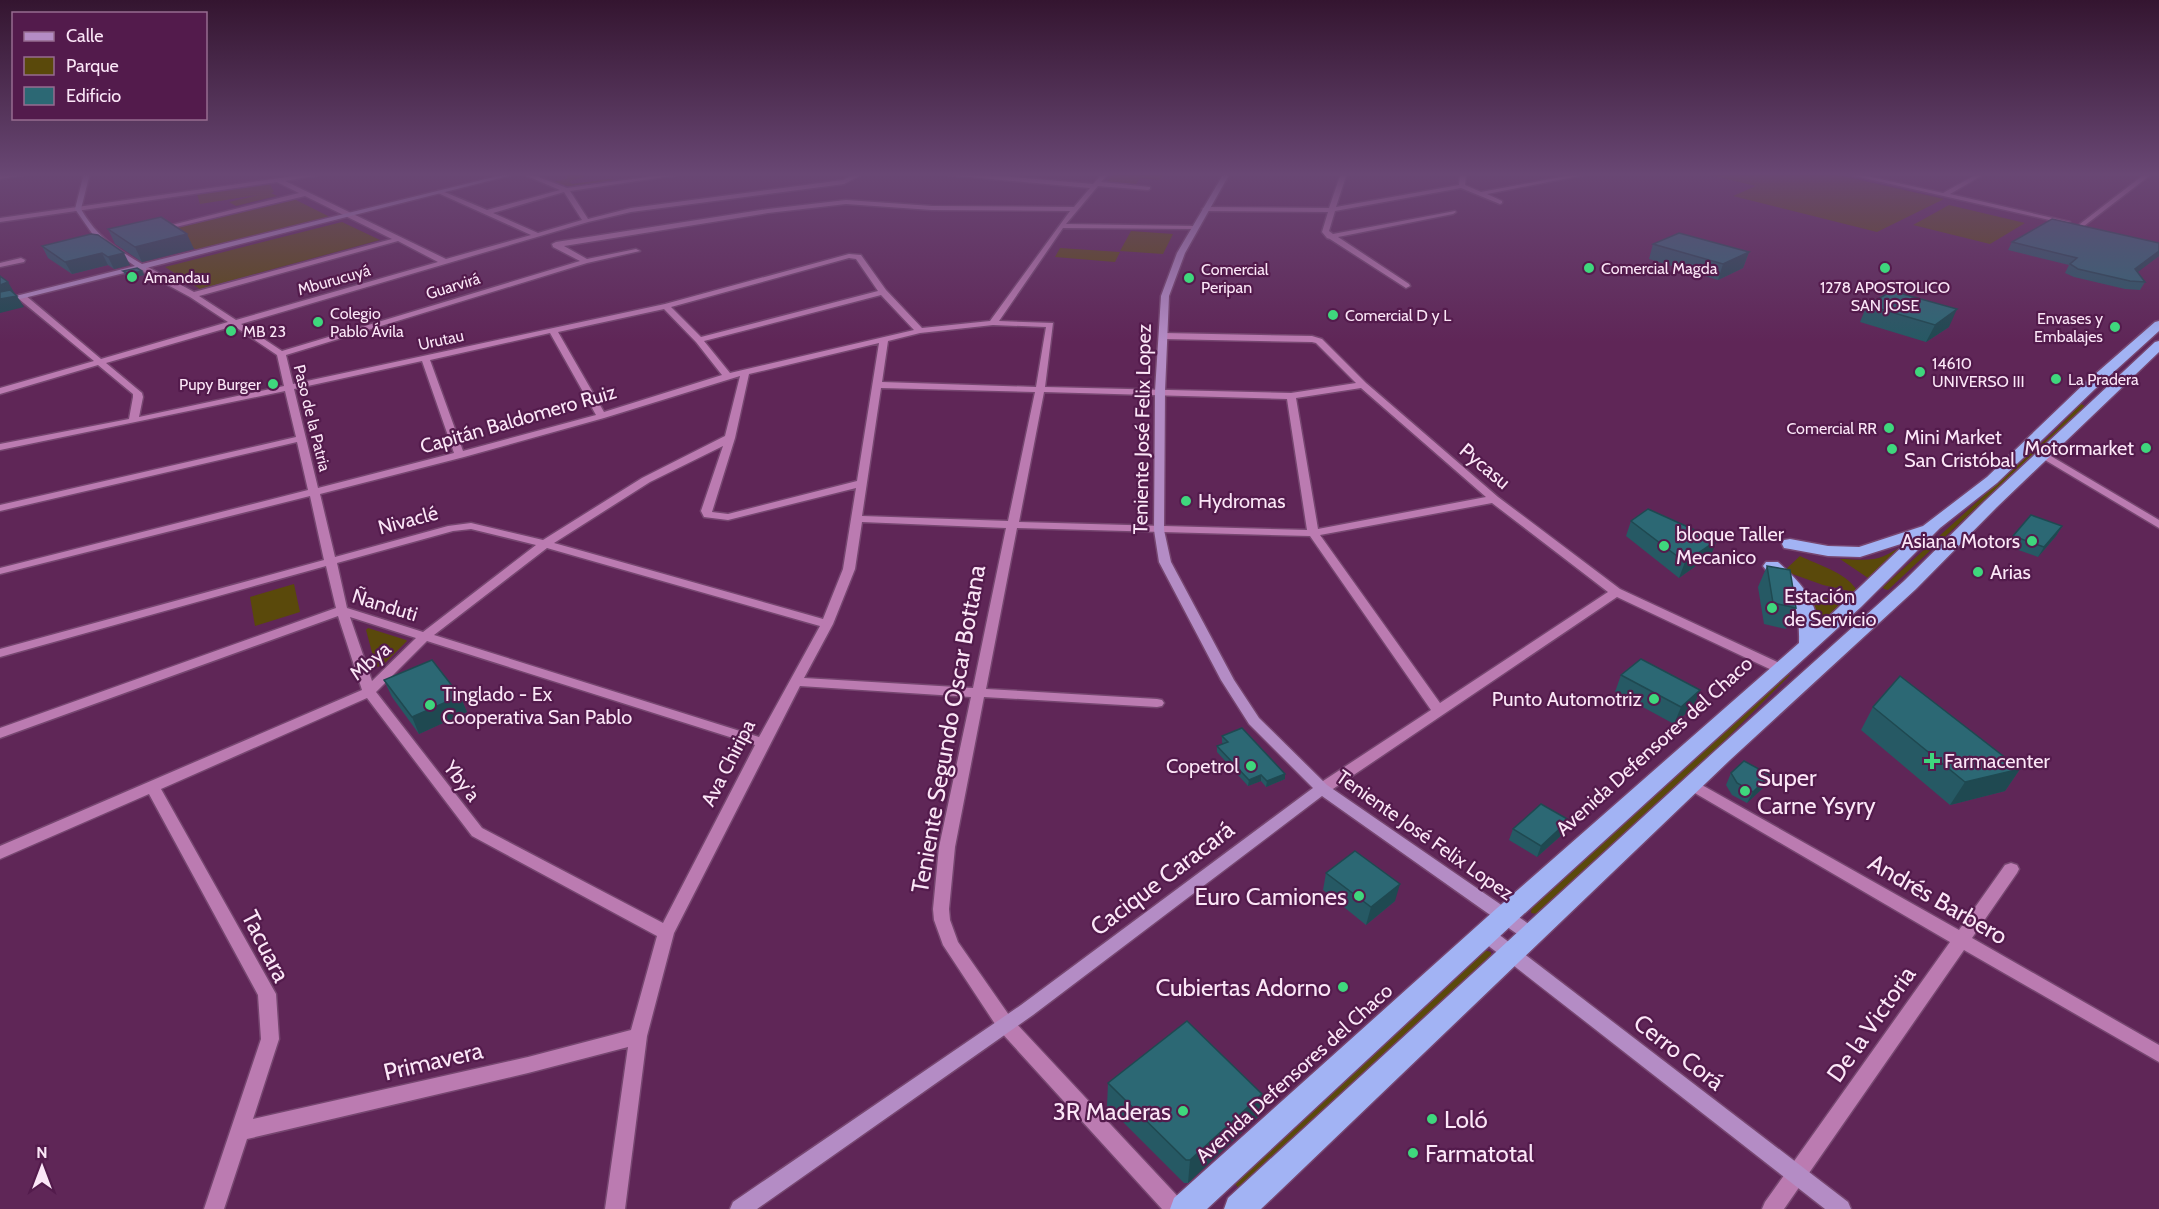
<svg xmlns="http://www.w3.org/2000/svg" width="2159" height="1209" font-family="Cabin,sans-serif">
<rect width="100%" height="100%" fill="#5f2657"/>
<g fill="#5a490b">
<path d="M569,173H581L576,174L587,176L569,181L572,184L610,179L614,181L574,188L551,182L568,179L566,175L572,174Z"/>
<path d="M1114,173H1164L1159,180L1140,178L1136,184L1107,182Z"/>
<path d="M1701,173H1829L1944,199L1877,232L1733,196L1756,186Z"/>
<path d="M269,183L274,192L271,193L277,196L236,206L229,202L258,195L200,204L197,194Z"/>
<path d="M294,199L330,217L197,250L164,230Z"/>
<path d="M1949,205L2025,223L1990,244L1913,225Z"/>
<path d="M342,222L380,240L200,289L165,267Z"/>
<path d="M1131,231L1173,234L1163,254L1120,251Z"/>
<path d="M1060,248L1120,252L1115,262L1055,257Z"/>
<path d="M2081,404L2085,406L1888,590L1884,589L1883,587L2053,433Z"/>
<path d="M1907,546L1868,578L1840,559C1854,559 1872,562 1884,556C1893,552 1898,547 1907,546Z"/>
<path d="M1800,556C1818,565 1845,572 1856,589L1854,592L1823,585L1784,571Z"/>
<path d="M294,584L300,612L255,626L250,597Z"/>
<path d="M1810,594L1842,602L1817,627Z"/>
<path d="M368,628L406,640L407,641L382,666L376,667L366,630Z"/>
<path d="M1787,674L1790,675L1685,780L1538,914L1531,913L1532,907Z"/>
<path d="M1484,950L1491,952V957L1240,1190L1233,1181Z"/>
</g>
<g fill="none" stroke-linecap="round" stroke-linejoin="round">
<g stroke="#764670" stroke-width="3">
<g id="street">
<path d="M18,173H35L0,179V175Z"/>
<path d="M315,173H330L285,181L446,259L531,235L438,193V191H442L487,210L560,190L520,173H528L567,188L676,173H691L570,191L588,219L631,208L843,180L857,173H865L844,184L631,212L588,222L241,324L282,351L580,261L553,247L552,244L556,242L768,209L846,200L932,206L1074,207L1090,188L947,175L944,173H967L1093,184L1103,173H1109L1101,182L1150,187V189L1148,190L1098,186L1066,224L1195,226L1198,228L1197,229L1063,228L999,321L1053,323L1045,387L1291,393L1356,383L1316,343L1312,342L1164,339L1160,336L1164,333L1312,336L1322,339L1366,383L1498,497L1620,589L1786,666L1787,669L1781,673L1776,672L1617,597L1327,793L1322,794L1317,793L1315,789L1317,785L1431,710L1310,536L1017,528L986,689L1157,699L1162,700L1164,703L1162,706L1157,707L984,697L955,847L949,909L950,920L958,942L1011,1018L1183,1202L1186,1209H1162L999,1030L943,945L934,920L933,909L939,847L971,697L800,686L674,933L647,1036L625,1209H605L628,1047L528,1073L247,1139L224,1209H204L261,1039L258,995L149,794L0,859V846L362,690L338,616L0,738V728L336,608L326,566L0,657V649L324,560L310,496L0,574V568L308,490L297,442L0,511V505L296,437L285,391L0,450V444L129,419L133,397V394L98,365L0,394V388L94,361L19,299V295H25L101,359L228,322L190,297L140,270V266H146L194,292L392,239L305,196L159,231L156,229L299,193L277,182L0,222V218ZM564,192L582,220L538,233L493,213ZM846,204L932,210L1070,211L990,321L922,328L886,290L861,255L849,254L665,304L293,384L286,355L587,263L640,251L636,249L587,259L564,246L768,213ZM398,241L438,262L236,320L199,296ZM849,258L856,259L878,291L701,337L671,307ZM881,295L914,330L730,373L704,341ZM664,309L696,342L722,375L604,412L558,332ZM993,325L1046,327L1036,387L882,382L888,341L920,333ZM234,326L277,355L284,386L139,417L143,397L142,393L106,363ZM550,333L596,415L463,451L430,360ZM879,343L857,481L728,514L712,512L735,438L749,374ZM422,361L454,453L318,488L294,389ZM740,376L725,436L642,478L543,540L471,523L448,526L335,557L320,494L464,457L604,418ZM881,388L1035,392L1008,521L862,516ZM1361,388L1486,497L1318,529L1296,398ZM1044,392L1287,399L1307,530L1019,522ZM723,446L701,511L704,517L728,520L856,488L843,569L823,619L554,543L650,482ZM1492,503L1608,592L1440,703L1320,535ZM862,522L1006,528L973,688L804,678L833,624L855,569ZM471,529L536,545L423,632L347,608L337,563L453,531ZM547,548L820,626L759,737L434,635ZM350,617L416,638L372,681ZM427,641L755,745L663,923L482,828L376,692ZM367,698L472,836L657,936L631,1030L528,1057L253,1119L279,1039L276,994L161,789Z"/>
<path d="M1341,173H1347L1336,207L1459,185L1460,173H1466L1465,185L1481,192L1582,173H1594L1487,194L1502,201V203L1500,204L1461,188L1335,211L1329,231L1333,234L1455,211L1456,212L1453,214L1338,237L1409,284L1410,286L1406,288L1330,239L1327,238L1322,232L1328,212L1205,211L1202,209L1205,207L1329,208Z"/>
<path d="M1842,173H1853L1943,193L1979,173H1986L1950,194L2070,222L2067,224Z"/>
<path d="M2146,173H2153L2084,226H2080V224Z"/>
<path d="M21,258L25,260L24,262L0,267V263Z"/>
<path d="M2044,452L2159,520V528L2040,457L2039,455Z"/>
<path d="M1693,780L1959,930L2005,865L2011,863L2017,865L2019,869L2017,873L1972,938L2159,1045V1062L1964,950L1784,1209H1762L1765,1202L1950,942L1688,789L1686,785L1688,781Z"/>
</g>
</g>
<g stroke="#764670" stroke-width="3">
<g id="secondary">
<path d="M84,173H90L81,209C97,237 115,248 142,264L510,173H520L146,268V270L140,269L0,304V300L135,266L96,239L75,209Z"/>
<path d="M1224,173H1230L1185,253L1169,296L1165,391L1164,530L1171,562L1234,680L1259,718L1327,785L1539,931L1541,936L1539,941L1533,943L1527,941L1322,796L1033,1015L757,1209H730L733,1202L1021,1005L1313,788L1249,724L1221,680L1159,562L1154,530L1155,391L1161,296L1177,253Z"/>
<path d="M1487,928L1493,930L1848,1202L1851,1209H1825L1481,940L1479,935L1481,930Z"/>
</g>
</g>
<g stroke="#764670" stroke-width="3">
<g id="highway">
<path d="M2159,321V331L2095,389L1997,483L1940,528L1861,607L1514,923L1207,1209H1170L1174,1198L1496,909L1799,643C1800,606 1793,594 1766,570L1763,566L1766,562H1778C1799,581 1816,598 1818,627L1907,542L1860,557L1828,556L1790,549L1784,548L1782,544L1784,540L1790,539L1828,546L1859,547L1923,526L1987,477L2085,383L2155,322Z"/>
<path d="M2159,341V352L1997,507L1916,589L1730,760L1261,1209H1224L1228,1198L1716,750L1904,581L1985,501L2155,342Z"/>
</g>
</g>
<use href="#street" fill="#bb7bb1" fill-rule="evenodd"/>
<use href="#secondary" fill="#b48cc5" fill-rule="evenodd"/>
<use href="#highway" fill="#a2b3f4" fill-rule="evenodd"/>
</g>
<g fill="#265964">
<path d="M108,229L194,249L142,262L115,244Z"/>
<path d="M91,234L130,265L114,269L108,265L72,274L48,258L42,246Z"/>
<path d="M2012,242L2159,243V256L2137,272L2145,282L2140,290L2125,289L2074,277L2065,273L2069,265L2008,250Z"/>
<path d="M1653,244L1749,252L1743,268L1718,280L1649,259Z"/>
<path d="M123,271H142L144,275L131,278L125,275Z"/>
<path d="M1867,305L1949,327L1926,342L1860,322Z"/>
<path d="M1631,521L1711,555L1679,578L1626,536Z"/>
<path d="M2062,526L2056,536L2038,557L2007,546L2013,536Z"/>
<path d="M1767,566L1796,608L1786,629L1764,624L1758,587Z"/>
<path d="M1621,675L1700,690L1693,707L1674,724L1615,692Z"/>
<path d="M384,680L460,696L467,712L419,734L392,697Z"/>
<path d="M1873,707L2020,769L2005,791L1950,805L1861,730Z"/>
<path d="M1222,736L1285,774V779L1266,787L1261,781L1248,786L1217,752V746L1223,744L1222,742Z"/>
<path d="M1731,773L1764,787L1747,803L1732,795L1726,785Z"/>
<path d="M1513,829L1565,832L1537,857L1509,840Z"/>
<path d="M1326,873L1395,901L1366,925L1323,890Z"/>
<path d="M1108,1083L1258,1117L1188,1183H1184L1107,1106Z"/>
</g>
<g fill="#1f4951">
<path d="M187,234L194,249L142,262L135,247Z"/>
<path d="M2159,251V256L2130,278L2135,269Z"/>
<path d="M1749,252L1743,268L1718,280L1723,264Z"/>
<path d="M102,253L108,265L72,274L65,262Z"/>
<path d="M124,253L130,265L114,269L108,257Z"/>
<path d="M142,271L144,275L131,278L129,274Z"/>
<path d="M8,282L15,294L0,298V285Z"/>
<path d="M17,296L24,307L0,313V299Z"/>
<path d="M1957,309L1949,327L1926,342L1935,325Z"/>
<path d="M2062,526L2056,536L2038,557L2044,547Z"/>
<path d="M1717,540L1711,555L1679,578L1685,562Z"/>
<path d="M1700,690L1693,707L1674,724L1681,707Z"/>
<path d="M460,696L467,712L419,734L412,717Z"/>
<path d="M2020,769L2005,791L1950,805L1965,782Z"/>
<path d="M1285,774V779L1266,787L1267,781Z"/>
<path d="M1261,775V781L1248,786L1249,780Z"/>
<path d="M1770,775L1764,787L1747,803L1753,792Z"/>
<path d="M1569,820L1565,832L1537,857L1541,846Z"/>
<path d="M1400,884L1395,901L1366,925L1371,907Z"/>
<path d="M1262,1094L1258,1117L1188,1183L1190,1160Z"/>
</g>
<g fill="#2c6874" stroke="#1f4951" stroke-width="1.5">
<path d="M161,217L187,234L135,247L108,229Z"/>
<path d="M2052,219L2159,243V251L2135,269L2145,282L2130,281L2078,269L2070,264L2077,258L2012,242Z"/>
<path d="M1679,233L1749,252L1723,264L1653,244Z"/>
<path d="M91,234L98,235L124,253L108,257L102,253L65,262L42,246Z"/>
<path d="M137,268L142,271L129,274L123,271Z"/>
<path d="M0,276L8,282L0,285Z"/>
<path d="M10,290L17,296L0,299V292Z"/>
<path d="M1892,291L1957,309L1935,325L1867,305Z"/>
<path d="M1648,509L1717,540L1685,562L1631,521Z"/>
<path d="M2031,515L2062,526L2044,547L2013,536Z"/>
<path d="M1767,566L1790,570L1796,608L1773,603Z"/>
<path d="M1641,659L1700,690L1681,707L1621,675Z"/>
<path d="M432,660L460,696L412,717L384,680Z"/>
<path d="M1900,676L2020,769L1965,782L1873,707Z"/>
<path d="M1242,728L1285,774L1267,781L1261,775L1249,780L1217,746L1228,742L1222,736Z"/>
<path d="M1744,761L1770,775L1753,792L1737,783L1731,773Z"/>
<path d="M1541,804L1569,820L1541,846L1513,829Z"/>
<path d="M1355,851L1400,884L1371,907L1326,873Z"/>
<path d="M1187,1021L1262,1094L1190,1160H1186L1108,1083Z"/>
</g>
<linearGradient id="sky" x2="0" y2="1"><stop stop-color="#341530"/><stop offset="0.51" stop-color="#694774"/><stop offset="1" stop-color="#694774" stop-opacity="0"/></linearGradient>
<rect width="2159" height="342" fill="url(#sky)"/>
<g fill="#3fd77d" stroke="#531b4c" stroke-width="2">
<circle cx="1589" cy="268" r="6"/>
<circle cx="1885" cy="268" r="6"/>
<circle cx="132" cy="277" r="6"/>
<circle cx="1189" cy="278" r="6"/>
<circle cx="1333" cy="315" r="6"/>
<circle cx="318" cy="322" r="6"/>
<circle cx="2115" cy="327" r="6"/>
<circle cx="231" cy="331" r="6"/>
<circle cx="1920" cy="372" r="6"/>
<circle cx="2056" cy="379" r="6"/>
<circle cx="273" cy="384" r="6"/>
<circle cx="1889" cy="428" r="6"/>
<circle cx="2146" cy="448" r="6"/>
<circle cx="1892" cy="449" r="6"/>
<circle cx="1186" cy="501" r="6"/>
<circle cx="2032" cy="541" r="6"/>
<circle cx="1664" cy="546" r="6"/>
<circle cx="1978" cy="572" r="6"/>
<circle cx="1772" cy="608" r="6"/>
<circle cx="1654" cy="699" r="6"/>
<circle cx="430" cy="705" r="6"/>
<path d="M1929 752h6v6h6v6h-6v6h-6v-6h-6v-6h6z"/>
<circle cx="1251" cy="766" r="6"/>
<circle cx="1745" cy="791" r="6"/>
<circle cx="1359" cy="896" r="6"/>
<circle cx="1343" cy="987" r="6"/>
<circle cx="1183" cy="1111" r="6"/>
<circle cx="1432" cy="1119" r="6"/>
<circle cx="1413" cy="1153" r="6"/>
</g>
<g text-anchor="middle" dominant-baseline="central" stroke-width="4.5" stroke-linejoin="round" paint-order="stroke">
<g font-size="16" fill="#fbe6f7" stroke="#531b4c" text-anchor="start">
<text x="1601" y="268">Comercial Magda</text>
<text x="1201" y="269">Comercial<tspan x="1201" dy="18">Peripan</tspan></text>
<text x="144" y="277">Amandau</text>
<text x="1885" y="287" text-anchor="middle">1278 APOSTOLICO<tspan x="1885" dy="18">SAN JOSE</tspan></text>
<text x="330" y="313">Colegio<tspan x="330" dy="18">Pablo Ávila</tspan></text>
<text x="1345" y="315">Comercial D y L</text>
<text x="2103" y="318" text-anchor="end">Envases y<tspan x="2103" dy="18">Embalajes</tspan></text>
<text x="243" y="331">MB 23</text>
<text x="1932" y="363">14610<tspan x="1932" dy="18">UNIVERSO III</tspan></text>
<text x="2068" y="379">La Pradera</text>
<text x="261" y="384" text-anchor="end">Pupy Burger</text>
<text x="1877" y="428" text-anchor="end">Comercial RR</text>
</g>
<g font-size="16" fill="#fbe6f7" stroke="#531b4c">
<text transform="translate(334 280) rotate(-16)">Mburucuyá</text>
<text transform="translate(453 286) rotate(-17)">Guarvirá</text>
<text transform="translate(441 340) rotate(-12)">Urutau</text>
<text transform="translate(312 418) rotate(76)">Paso de la Patria</text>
</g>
<g font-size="20" fill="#fbe6f7" stroke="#531b4c">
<text transform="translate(518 419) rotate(-16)">Capitán Baldomero Ruiz</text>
<text transform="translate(1142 429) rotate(-89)">Teniente José Felix Lopez</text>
<text transform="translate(1485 466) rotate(40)">Pycasu</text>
<text transform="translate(408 520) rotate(-15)">Nivaclé</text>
<text transform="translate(385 605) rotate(17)">Ñanduti</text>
<text transform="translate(370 661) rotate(-41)">Mbya</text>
<text transform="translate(1654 746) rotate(-42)">Avenida Defensores del Chaco</text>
<text transform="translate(728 763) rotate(-63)">Ava Chiripa</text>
<text transform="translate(462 781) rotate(52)">Yby'a</text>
<text transform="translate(1425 835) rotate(35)">Teniente José Felix Lopez</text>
<text transform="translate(1294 1073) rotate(-42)">Avenida Defensores del Chaco</text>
</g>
<g font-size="20" fill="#fbe6f7" stroke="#531b4c" text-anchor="start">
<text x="1904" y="437">Mini Market<tspan x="1904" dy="23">San Cristóbal</tspan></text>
<text x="2134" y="448" text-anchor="end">Motormarket</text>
<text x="1198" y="501">Hydromas</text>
<text x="1676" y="534">bloque Taller<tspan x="1676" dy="23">Mecanico</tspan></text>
<text x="2020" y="541" text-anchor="end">Asiana Motors</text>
<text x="1990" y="572">Arias</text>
<text x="1784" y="596">Estación<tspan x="1784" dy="23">de Servicio</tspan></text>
<text x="442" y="694">Tinglado - Ex<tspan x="442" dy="23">Cooperativa San Pablo</tspan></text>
<text x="1642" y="699" text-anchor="end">Punto Automotriz</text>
<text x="1944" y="761">Farmacenter</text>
<text x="1239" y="766" text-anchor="end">Copetrol</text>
</g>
<g font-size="24" fill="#fbe6f7" stroke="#531b4c">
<text transform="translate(948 729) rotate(-80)">Teniente Segundo Oscar Bottana</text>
<text transform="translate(1162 878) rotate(-37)">Cacique Caracará</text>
<text transform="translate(1938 899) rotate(30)">Andrés Barbero</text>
<text transform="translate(266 946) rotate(63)">Tacuara</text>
<text transform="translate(1871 1024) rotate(-55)">De la Victoria</text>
<text transform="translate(1679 1052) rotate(38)">Cerro Corá</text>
<text transform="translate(433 1061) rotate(-13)">Primavera</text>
</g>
<g font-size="24" fill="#fbe6f7" stroke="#531b4c" text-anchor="start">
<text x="1757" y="777">Super<tspan x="1757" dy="28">Carne Ysyry</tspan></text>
<text x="1347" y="896" text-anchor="end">Euro Camiones</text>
<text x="1331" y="987" text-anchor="end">Cubiertas Adorno</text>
<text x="1171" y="1111" text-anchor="end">3R Maderas</text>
<text x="1444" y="1119">Loló</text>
<text x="1425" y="1153">Farmatotal</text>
</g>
</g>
<rect x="12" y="12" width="195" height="108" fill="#531b4c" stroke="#966c90" stroke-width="1.5"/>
<rect x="24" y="32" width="30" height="9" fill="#b48cc5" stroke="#966c90" stroke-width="1.5"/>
<text x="66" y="42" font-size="18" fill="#fbe6f7">Calle</text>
<rect x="24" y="57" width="30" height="18" fill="#5a490b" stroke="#966c90" stroke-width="1.5"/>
<text x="66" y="72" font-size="18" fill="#fbe6f7">Parque</text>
<rect x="24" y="87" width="30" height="18" fill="#2c6874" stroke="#966c90" stroke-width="1.5"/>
<text x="66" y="102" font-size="18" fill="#fbe6f7">Edificio</text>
<g transform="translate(42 1167)" stroke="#531b4c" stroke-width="4.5" paint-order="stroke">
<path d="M0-4.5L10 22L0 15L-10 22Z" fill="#fbe6f7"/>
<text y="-9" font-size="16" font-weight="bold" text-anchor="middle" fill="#fbe6f7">N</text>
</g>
</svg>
